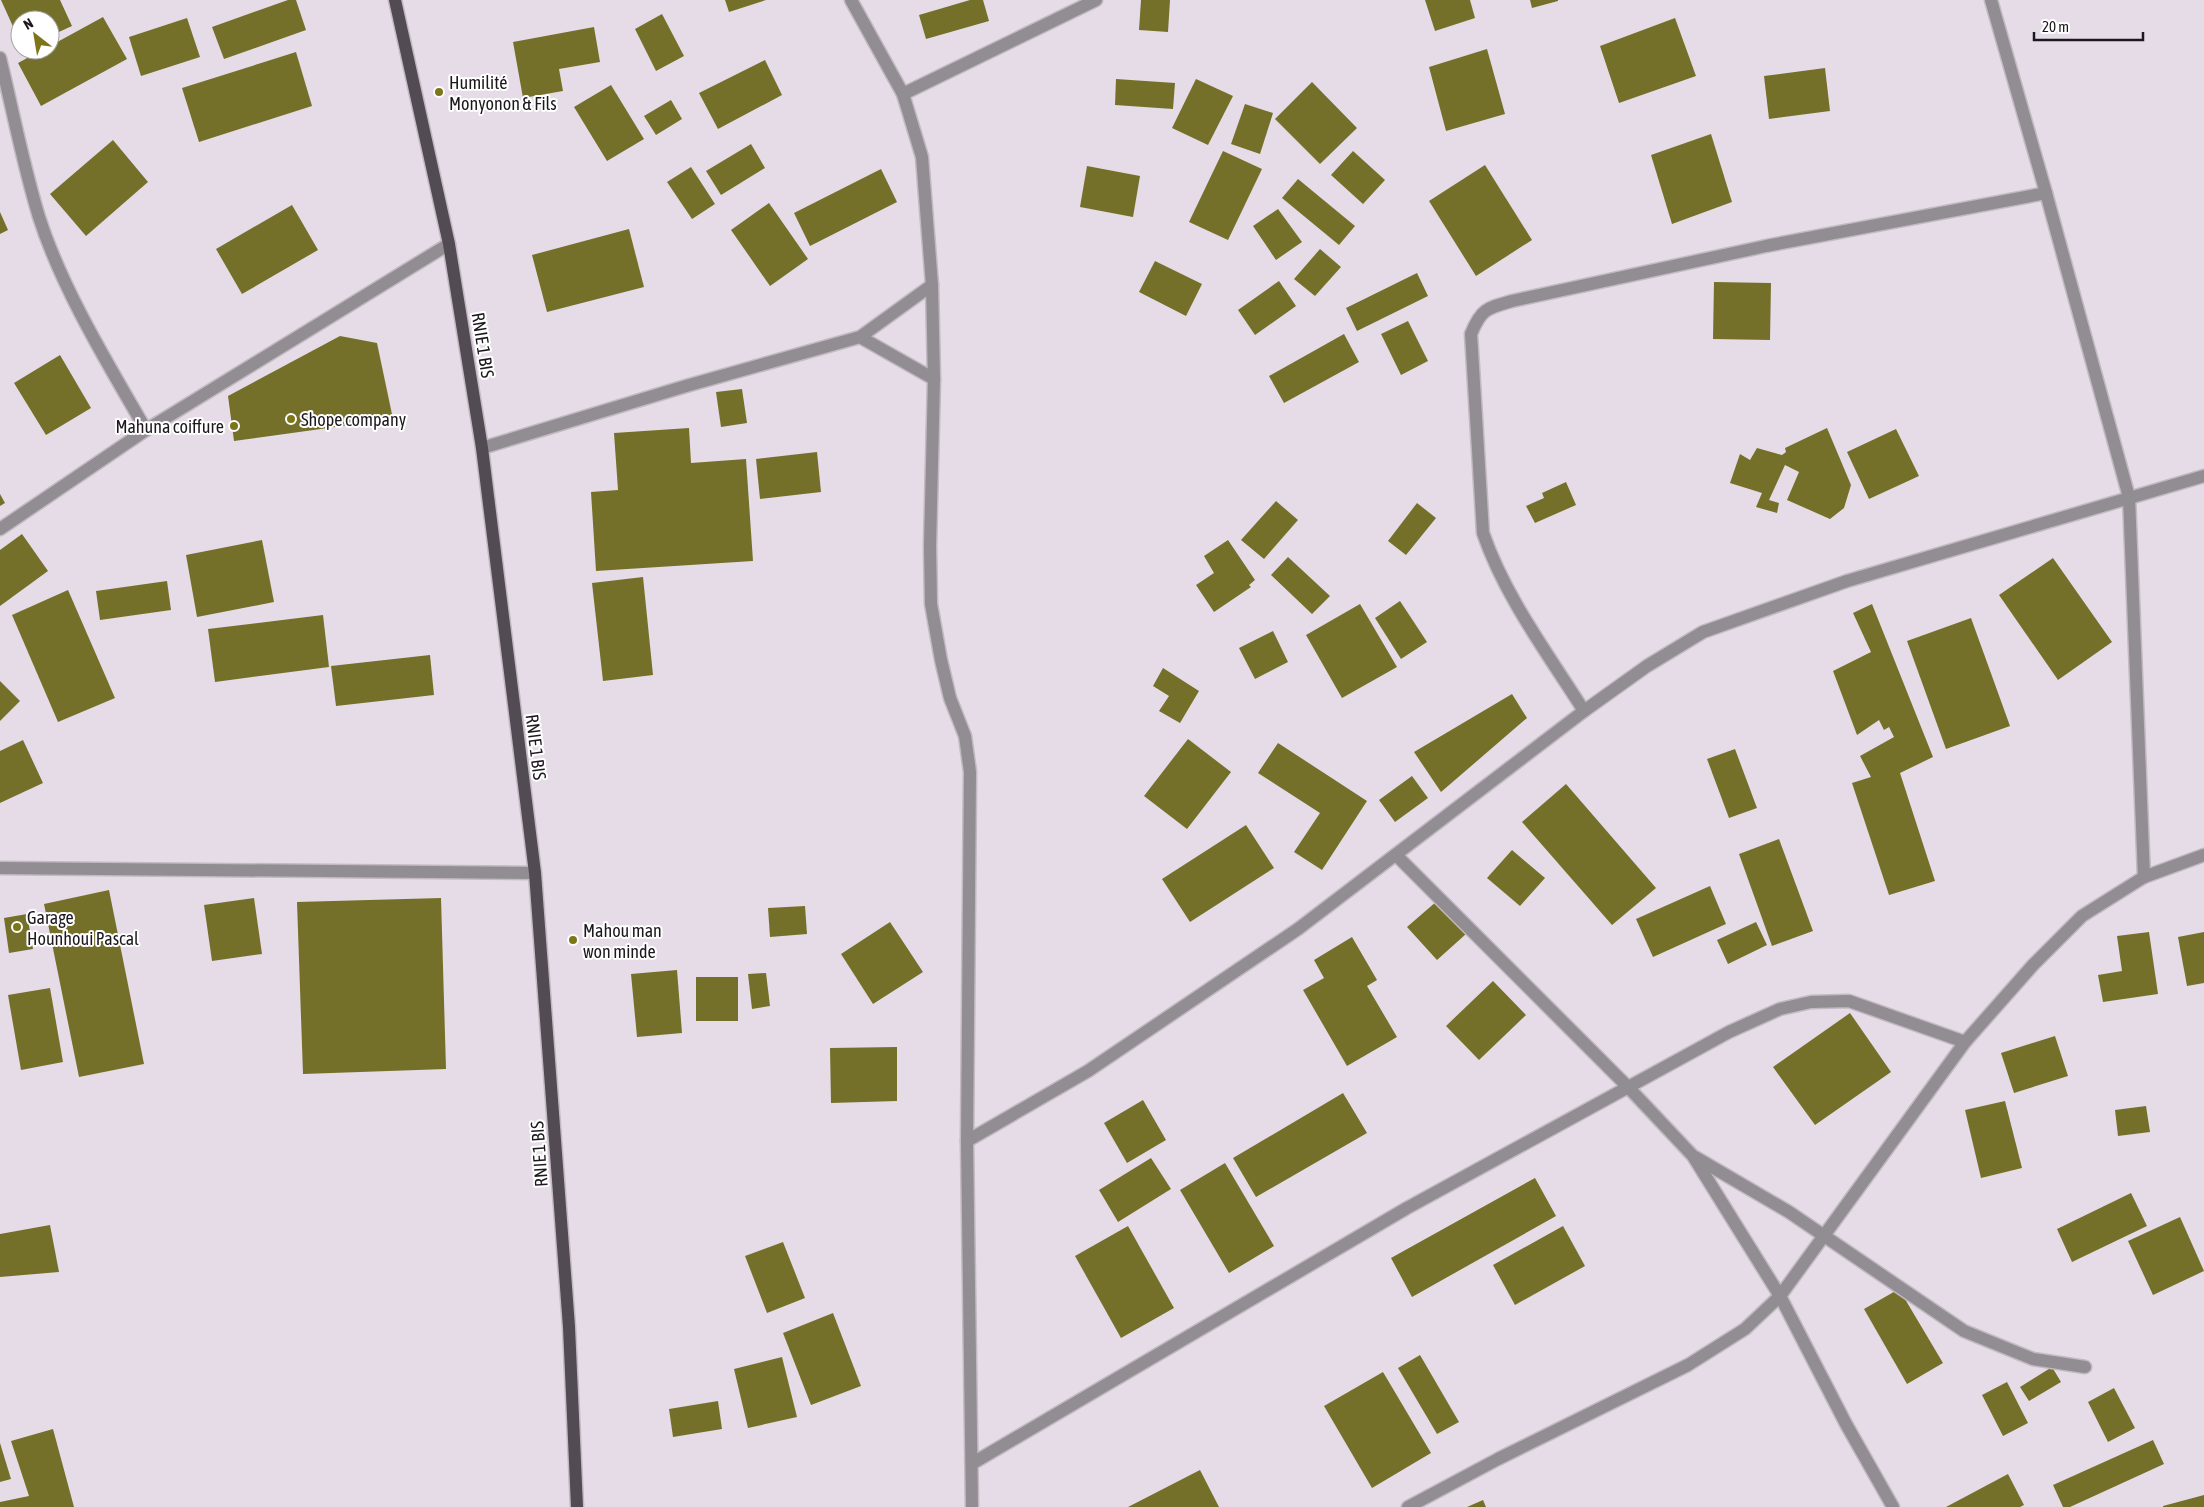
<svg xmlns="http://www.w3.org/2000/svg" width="2204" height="1507" font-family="'Asap Condensed',sans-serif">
<rect width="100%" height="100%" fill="#e6dce8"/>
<g fill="#757029">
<path d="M1,0H60L72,26L50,36V20H20V42Z"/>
<path d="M288,0H296L306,30L224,59L212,27Z"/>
<path d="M725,0H766L729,12Z"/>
<path d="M970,0H983L989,21L926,39L919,15Z"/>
<path d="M1141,0H1170L1168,32L1139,30Z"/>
<path d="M1425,0H1470L1475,18L1435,31Z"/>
<path d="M1530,0H1558V1L1532,8Z"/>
<path d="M662,14L684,56L656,71L635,29Z"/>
<path d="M103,17L127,59L41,106L18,63L42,50H50V46Z"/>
<path d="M187,18L200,57L141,76L129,37Z"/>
<path d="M1675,18L1696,76L1619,103L1600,46Z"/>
<path d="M594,27L600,62L559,69L563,91L523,98L513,42Z"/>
<path d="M1487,49L1505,114L1446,131L1429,67Z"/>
<path d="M296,52L312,106L199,142L182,88Z"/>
<path d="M765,60L782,95L718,129L699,93Z"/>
<path d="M1825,68L1830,111L1769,119L1764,76Z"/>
<path d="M1116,79L1175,83L1173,109L1115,105Z"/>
<path d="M1196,79L1233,96L1208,145L1172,128Z"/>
<path d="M1312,82L1357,128L1320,164L1275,119Z"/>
<path d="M611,85L644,139L607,161L574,107Z"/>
<path d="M671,100L682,119L656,135L644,116Z"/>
<path d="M1245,104L1273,113L1260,154L1231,144Z"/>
<path d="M1711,134L1732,202L1672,224L1651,155Z"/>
<path d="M113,140L148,182L86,236L50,194Z"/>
<path d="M751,144L765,168L721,195L706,171Z"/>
<path d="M1223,151L1262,169L1228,240L1189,222Z"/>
<path d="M1353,151L1385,180L1363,204L1331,175Z"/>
<path d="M1485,165L1532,240L1476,276L1429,201Z"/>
<path d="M1087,166L1140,176L1133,217L1080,207Z"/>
<path d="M691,167L715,204L692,219L667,182Z"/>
<path d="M881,169L897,202L810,246L794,213Z"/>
<path d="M1298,179L1355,226L1339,245L1282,198Z"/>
<path d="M769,203L808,259L770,286L731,230Z"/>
<path d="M292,205L318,250L242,294L216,249Z"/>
<path d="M1278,209L1302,242L1276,260L1253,226Z"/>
<path d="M0,212L8,230L0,234Z"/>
<path d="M629,229L644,287L547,312L532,255Z"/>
<path d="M1320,249L1341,267L1315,296L1294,279Z"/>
<path d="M1155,261L1202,284L1186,316L1139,292Z"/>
<path d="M1417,273L1428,296L1357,331L1346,308Z"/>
<path d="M1279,281L1296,306L1255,335L1238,310Z"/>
<path d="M1714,282L1771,283L1770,340L1713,339Z"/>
<path d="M1408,321L1428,361L1401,375L1381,334Z"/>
<path d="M1344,334L1359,362L1284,403L1269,376Z"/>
<path d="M340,336L377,343L393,419L234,441L228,396Z"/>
<path d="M60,355L91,408L46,435L14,383Z"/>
<path d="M742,389L747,423L721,427L716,392Z"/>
<path d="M689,428L691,463L746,459L753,561L596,571L591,492L618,490L614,433Z"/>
<path d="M1827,428L1851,485L1844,508L1830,519L1787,500L1799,472L1785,465L1769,500L1779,503L1777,513L1756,507L1762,493L1730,483L1740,454L1750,460L1757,448L1782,455L1786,452L1785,448Z"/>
<path d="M1896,429L1919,476L1869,499L1847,452Z"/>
<path d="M817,452L821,492L760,499L756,459Z"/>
<path d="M1566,482L1576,505L1535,523L1526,506L1544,498L1542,493Z"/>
<path d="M0,494L5,503L0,506Z"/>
<path d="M1276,501L1298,520L1264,559L1241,540Z"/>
<path d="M1417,503L1436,518L1406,555L1388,541Z"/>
<path d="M22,534L48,571L0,606V550Z"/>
<path d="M262,540L274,602L197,617L186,555Z"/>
<path d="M1228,540L1255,580L1249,585L1251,587L1214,612L1196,585L1214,573L1204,556Z"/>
<path d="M1288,557L1330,596L1312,614L1271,575Z"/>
<path d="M2053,558L2112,642L2058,680L1999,595Z"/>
<path d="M643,577L653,675L603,681L592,583Z"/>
<path d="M167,581L171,610L100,620L96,591Z"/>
<path d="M68,590L115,698L58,722L12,615Z"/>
<path d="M1400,601L1427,642L1401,659L1375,618Z"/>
<path d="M1360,604L1397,667L1342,698L1306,635Z"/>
<path d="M1872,604L1933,757L1900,773L1935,881L1889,895L1852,783L1871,777L1860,756L1894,737L1889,727L1884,730L1879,720L1857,735L1833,671L1871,652L1853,613Z"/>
<path d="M323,615L329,667L215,682L208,629Z"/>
<path d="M1971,618L2010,726L1946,749L1907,641Z"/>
<path d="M1273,631L1288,662L1255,679L1239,648Z"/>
<path d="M430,655L434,695L336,706L331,666Z"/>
<path d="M1163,668L1199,691L1180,723L1159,711L1169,696L1153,686Z"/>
<path d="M0,681L20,701L0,721Z"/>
<path d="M1512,694L1527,718L1441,792L1414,752Z"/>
<path d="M1188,739L1231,772L1187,829L1144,796Z"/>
<path d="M23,740L43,783L0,803V751Z"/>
<path d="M1278,743L1367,801L1322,870L1294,852L1320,813L1258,773Z"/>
<path d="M1735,749L1757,808L1729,818L1707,759Z"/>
<path d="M1412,776L1428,798L1395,822L1379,800Z"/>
<path d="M1566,784L1656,888L1612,925L1522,822Z"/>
<path d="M1246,825L1274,868L1190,922L1162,879Z"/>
<path d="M1779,839L1813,931L1772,946L1739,854Z"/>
<path d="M1512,850L1545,878L1520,906L1487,878Z"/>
<path d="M1710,886L1726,924L1653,957L1636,919Z"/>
<path d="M109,890L144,1064L79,1077L44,904Z"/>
<path d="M254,898L262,954L212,961L204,905Z"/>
<path d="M441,898L446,1069L303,1074L297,902Z"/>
<path d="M1437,901L1466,934L1437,960L1407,927Z"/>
<path d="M805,906L807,934L770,937L768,908Z"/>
<path d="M27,914L33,949L9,953L4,918Z"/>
<path d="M890,922L923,972L873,1004L841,954Z"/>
<path d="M1756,922L1767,945L1728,964L1717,940Z"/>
<path d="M2149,932L2158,994L2103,1002L2098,975L2122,971L2117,936Z"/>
<path d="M2204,932V983L2187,986L2178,937Z"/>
<path d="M1352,937L1377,980L1367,986L1397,1037L1347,1066L1303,990L1324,978L1314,960Z"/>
<path d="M677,970L682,1033L637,1037L631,974Z"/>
<path d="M766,973L770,1006L752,1009L748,974Z"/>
<rect x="696" y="977" width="42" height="44"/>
<path d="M1493,981L1526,1015L1479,1060L1446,1026Z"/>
<path d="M50,988L63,1062L21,1070L8,995Z"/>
<path d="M1850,1013L1891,1072L1815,1125L1773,1067Z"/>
<path d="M2055,1036L2068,1076L2014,1093L2001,1053Z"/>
<path d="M897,1047V1101L831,1103L830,1048Z"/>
<path d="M1343,1093L1367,1133L1256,1197L1233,1158Z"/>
<path d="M1143,1100L1166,1140L1127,1163L1104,1123Z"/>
<path d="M2005,1101L2022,1168L1981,1178L1965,1110Z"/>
<path d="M2146,1106L2150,1132L2118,1136L2115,1110Z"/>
<path d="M1151,1158L1171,1189L1118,1222L1099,1190Z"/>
<path d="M1225,1163L1274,1246L1229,1273L1180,1190Z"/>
<path d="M1535,1178L1556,1216L1412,1297L1391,1258Z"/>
<path d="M2131,1193L2147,1226L2072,1262L2057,1229Z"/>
<path d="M2180,1217L2204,1271L2153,1295L2128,1241Z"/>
<path d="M50,1225L59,1272L0,1277V1234Z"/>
<path d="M1128,1226L1174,1308L1121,1338L1075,1256Z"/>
<path d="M1563,1226L1585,1266L1515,1305L1493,1265Z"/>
<path d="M783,1242L805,1298L767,1313L745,1256Z"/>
<path d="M1899,1289L1943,1363L1907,1384L1864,1309Z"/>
<path d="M833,1313L861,1386L811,1405L783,1333Z"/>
<path d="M1420,1355L1459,1422L1437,1434L1398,1368Z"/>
<path d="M782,1357L797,1417L748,1428L734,1369Z"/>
<path d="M2052,1367L2061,1382L2029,1401L2020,1387Z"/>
<path d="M1383,1372L1431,1453L1372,1488L1324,1406Z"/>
<path d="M2007,1382L2028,1423L2003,1436L1982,1395Z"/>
<path d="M2114,1388L2135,1428L2108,1442L2088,1402Z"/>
<path d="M718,1401L722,1429L673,1437L669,1409Z"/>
<path d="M53,1429L74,1507H0V1502L29,1496L11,1441Z"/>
<path d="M2153,1440L2164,1464L2070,1507H2063L2053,1485Z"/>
<path d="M0,1443L11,1479L0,1482Z"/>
<path d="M1200,1470L1219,1507H1128Z"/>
<path d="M2008,1474L2024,1505L2020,1507H1946Z"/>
<path d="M2204,1495V1507H2163V1506Z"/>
<path d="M1483,1500L1486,1507H1467Z"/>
</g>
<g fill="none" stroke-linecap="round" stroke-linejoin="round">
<g stroke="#c2b9c3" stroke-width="15">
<g id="minor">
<path d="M851,0L903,94L922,157L932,285L934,379L930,546L931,604L941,660L950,698L965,736L970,772L967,1141L972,1507"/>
<path d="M0,58C13,111 23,165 39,217C62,289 108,364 146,430"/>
<path d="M903,94L1096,0"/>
<path d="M2046,193L2129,497L2144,877"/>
<path d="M860,337L934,379"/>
<path d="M482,448L686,386L860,337L932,285"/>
<path d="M0,529L146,430L449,244"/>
<path d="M1584,711C1548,654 1505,597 1483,533L1471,334C1481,309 1487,308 1512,301L1766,246L2046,193L1991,0"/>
<path d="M1396,855L1628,1087L1693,1156L1780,1296L1846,1424L1893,1507"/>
<path d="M0,868L535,873"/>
<path d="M967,1141L1088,1071L1298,929L1584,711L1647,666L1703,632L1847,581L2204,476"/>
<path d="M1695,1157L1789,1212L1964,1331L2033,1359L2085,1367"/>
<path d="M973,1463L1407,1208L1729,1032L1780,1009L1811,1002L1849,1001L1965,1042"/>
<path d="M1408,1507L1498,1459L1688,1365L1745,1329L1780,1296L1965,1042L2033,965L2082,916L2144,877L2204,855"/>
</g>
</g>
<g stroke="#c2b9c3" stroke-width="15">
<path id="major" d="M395,0L449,244L482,448L535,873L569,1327L577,1507"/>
</g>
<use href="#minor" stroke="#918d92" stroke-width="12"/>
<use href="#major" stroke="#524b53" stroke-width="12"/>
</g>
<g fill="#7c7519" stroke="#fff" stroke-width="2">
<circle cx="439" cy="92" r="5"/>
<circle cx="291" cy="419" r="5"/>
<circle cx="234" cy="426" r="5"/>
<circle cx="17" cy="927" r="5"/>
<circle cx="573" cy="940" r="5"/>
</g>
<g text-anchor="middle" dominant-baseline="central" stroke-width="4" stroke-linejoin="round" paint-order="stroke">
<g font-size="18" fill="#1c181d" stroke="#fff" text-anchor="start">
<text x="449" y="82">Humilité<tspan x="449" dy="21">Monyonon &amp; Fils</tspan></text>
<text x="301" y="419">Shope company</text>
<text x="224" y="426" text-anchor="end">Mahuna coiffure</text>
<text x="27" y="917">Garage<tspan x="27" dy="21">Hounhoui Pascal</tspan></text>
<text x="583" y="930">Mahou man<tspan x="583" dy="21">won minde</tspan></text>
</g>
<g font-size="18" fill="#1c181d" stroke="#fff">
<text transform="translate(483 345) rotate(81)">RNIE 1 BIS</text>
<text transform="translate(536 747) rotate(83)">RNIE 1 BIS</text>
<text transform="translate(539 1154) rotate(-94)">RNIE 1 BIS</text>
</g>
</g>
<g transform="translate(35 35) rotate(329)"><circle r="24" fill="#ffffff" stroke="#a4a3a5"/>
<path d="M0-4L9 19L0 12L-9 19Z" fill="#7c7519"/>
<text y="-8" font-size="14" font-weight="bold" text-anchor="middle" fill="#1c181d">N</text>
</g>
<path d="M2034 32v8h109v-8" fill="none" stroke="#1c181d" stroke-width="2.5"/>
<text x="2042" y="32" font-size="15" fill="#1c181d" stroke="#ffffff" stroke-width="4" paint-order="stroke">20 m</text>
</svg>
